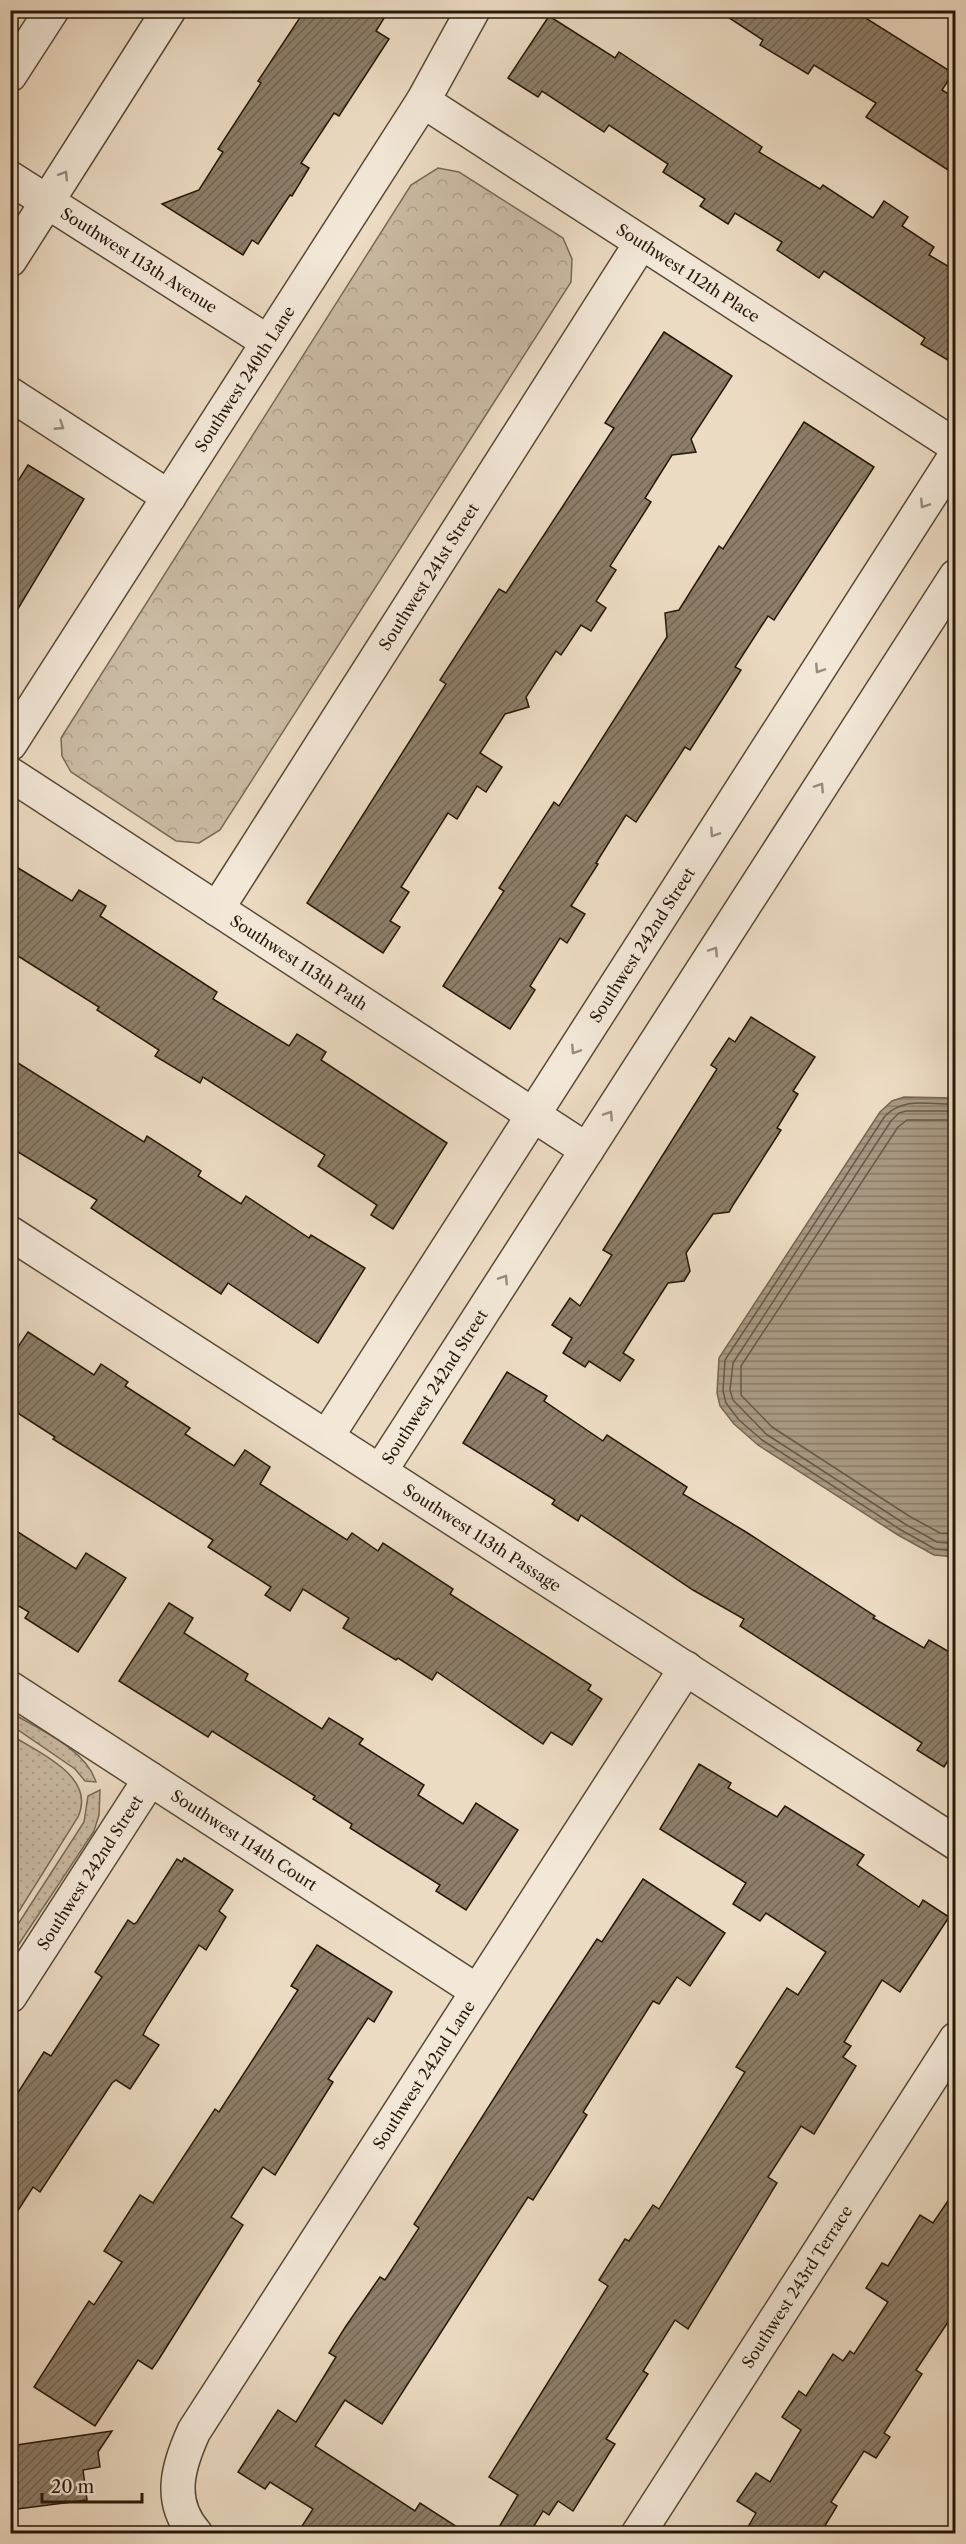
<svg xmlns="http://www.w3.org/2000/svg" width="966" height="2544" font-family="'Libre Caslon Text',serif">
<defs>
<pattern id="grass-dots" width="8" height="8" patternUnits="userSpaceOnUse" patternTransform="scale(1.5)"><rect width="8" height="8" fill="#cabaa3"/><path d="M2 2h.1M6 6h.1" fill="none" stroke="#ad9f8b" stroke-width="1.8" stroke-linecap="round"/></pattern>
<pattern id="park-crowns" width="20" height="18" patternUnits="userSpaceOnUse" patternTransform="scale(1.5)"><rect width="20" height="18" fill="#cabaa3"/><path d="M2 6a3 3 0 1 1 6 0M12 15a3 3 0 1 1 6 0" fill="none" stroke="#ad9f8b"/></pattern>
<pattern id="water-rules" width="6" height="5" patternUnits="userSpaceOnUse" patternTransform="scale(1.5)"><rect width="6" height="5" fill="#a99983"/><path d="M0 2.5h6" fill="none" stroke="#897c69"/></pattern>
<pattern id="building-hatch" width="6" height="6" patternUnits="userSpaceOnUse" patternTransform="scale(1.5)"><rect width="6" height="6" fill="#8d7e69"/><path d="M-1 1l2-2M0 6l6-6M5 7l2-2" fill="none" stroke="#736654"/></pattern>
</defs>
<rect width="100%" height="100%" fill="#ecdbc3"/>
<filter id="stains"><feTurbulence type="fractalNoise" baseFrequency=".00333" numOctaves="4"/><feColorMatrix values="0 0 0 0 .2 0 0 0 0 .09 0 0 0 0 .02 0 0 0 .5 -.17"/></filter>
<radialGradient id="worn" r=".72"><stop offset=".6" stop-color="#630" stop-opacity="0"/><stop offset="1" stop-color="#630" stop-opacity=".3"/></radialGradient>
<g fill="url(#grass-dots)" stroke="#786a56" stroke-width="1.5">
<path d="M10,1712C38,1729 86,1749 96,1782L85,1781L75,1769L11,1725Z"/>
<path d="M11,1735C37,1752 97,1776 78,1817L11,1924Z"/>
<path d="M100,1790L99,1815L94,1831L11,1956V1935L84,1822L88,1796Z"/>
</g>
<path fill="url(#park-crowns)" stroke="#786a56" stroke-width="1.5" d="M438,168L459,172L563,238L572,259L571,282L220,830L199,843L176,841L71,772L62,756L61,738L411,185Z"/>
<path fill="url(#water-rules)" stroke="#756652" stroke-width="1.5" d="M904,1097L955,1098V1557L934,1555L898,1535L758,1445L734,1424L720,1406L717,1393L719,1358L880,1112L892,1101Z"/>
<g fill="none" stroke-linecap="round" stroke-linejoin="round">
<g stroke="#685946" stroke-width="1.5">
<path d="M956,1104C929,1105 905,1096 885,1116L725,1360L723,1391L726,1403L739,1420L762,1440L901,1530L935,1549L956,1551"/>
<path d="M956,1111H906L899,1113L891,1121L733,1363L730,1390L733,1400L766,1434L905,1524L937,1542L956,1544"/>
<path d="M956,1120H907L898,1127L741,1366V1395L772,1427L909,1516L940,1533L956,1534"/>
</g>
</g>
<g fill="url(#building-hatch)" stroke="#261908" stroke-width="1.5">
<path d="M305,10H389L376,31L389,39L339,116L334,113L301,163L309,168L292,196L290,195L258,244L252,240L243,255L162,204L199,190L223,152L218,149L261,83L258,81Z"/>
<path d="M717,10H853L953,73L942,90L956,99V175L866,117L876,103L814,65L808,74L760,45L763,40Z"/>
<path d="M549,16L615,58L619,52L762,147L759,152L820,189L823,185L873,218L884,201L908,217L902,226L934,247L929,255L956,271V365L921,344L925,338L824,271L819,278L777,250L782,242L735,213L728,224L700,206L705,199L663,172L668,164L609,125L604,132L542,91L538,97L508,78Z"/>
<path d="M664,332L732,376L691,439L696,452L672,455L645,498L651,502L610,566L616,570L596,601L606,608L591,631L581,625L561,655L556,651L526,697L529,707L505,714L480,753L502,767L486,792L477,786L457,819L448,813L401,887L409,892L390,921L400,927L383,953L307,903L446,684L440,680L499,589L506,593L614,428L605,423Z"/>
<path d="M804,422L874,467L774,620L768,616L735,667L741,670L690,750L685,747L636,822L626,815L596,863L598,864L571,906L585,914L567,943L560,938L530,986L535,990L510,1029L443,986L504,891L499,888L554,802L559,806L667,637L665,613L679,610L719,546L723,549Z"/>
<path d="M28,465L84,499L10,622V494Z"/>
<path d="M10,863L72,901L79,890L106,906L100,916L217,992L213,999L289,1046L297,1034L326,1052L321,1060L447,1143L393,1229L371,1215L377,1205L318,1166L325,1155L203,1077L200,1083L155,1056L159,1050L97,1010L99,1007L10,951Z"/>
<path d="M751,1017L815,1057L793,1091L798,1094L777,1128L781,1130L733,1205L729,1212L713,1214L686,1253L690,1271L684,1281L668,1283L623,1353L634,1360L620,1381L589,1361L585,1367L563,1353L572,1338L552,1325L570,1298L580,1306L612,1255L603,1250L717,1069L711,1065L729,1038L735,1042Z"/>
<path d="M10,1058L144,1142L147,1136L201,1171L198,1176L241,1204L246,1196L309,1238L311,1235L365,1268L318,1343L228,1283L221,1294L91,1208L97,1200L10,1147Z"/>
<path d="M28,1332L94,1375L101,1364L128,1382L125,1386L190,1428L185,1434L234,1466L245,1450L270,1467L260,1484L347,1540L352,1533L378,1551L383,1543L453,1589L450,1594L591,1685L588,1690L602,1699L572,1745L551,1732L543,1744L437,1672L432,1680L398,1658L396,1660L343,1628L349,1618L303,1589L290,1611L265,1595L271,1587L208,1547L213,1540L53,1439L55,1437L10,1408V1359Z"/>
<path d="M507,1372L547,1396L544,1401L603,1441L607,1435L687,1487L683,1494L746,1532L875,1616L873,1618L924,1648L929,1640L956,1656V1748L944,1767L917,1750L922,1743L740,1626L744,1619L693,1590L581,1515L578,1521L552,1504L555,1500L463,1443Z"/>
<path d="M10,1527L76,1569L86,1553L126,1578L78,1652L25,1618L29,1612L10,1601Z"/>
<path d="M169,1603L193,1618L184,1633L248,1674L245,1680L322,1729L329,1718L363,1739L359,1744L424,1785L418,1795L463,1824L476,1803L518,1830L466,1910L436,1891L440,1885L350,1828L352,1824L313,1799L315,1796L212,1731L208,1737L119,1681Z"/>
<path d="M699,1764L731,1783L728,1788L777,1817L785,1806L864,1855L857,1865L919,1907L923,1900L949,1917L900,1992L882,1980L844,2042L851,2046L843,2057L856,2066L814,2134L801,2126L768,2177L777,2183L688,2329L675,2320L643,2371L648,2374L606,2439L615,2444L573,2511L558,2501L549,2515L543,2511L529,2534H495L518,2495L489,2477L608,2286L599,2280L625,2239L629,2241L653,2205L659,2209L745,2072L736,2067L787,1988L798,1995L826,1952L766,1913L760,1921L733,1904L746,1883L660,1829Z"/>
<path d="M184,1858L233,1890L219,1911L226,1917L206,1950L199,1945L147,2027L143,2035L159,2045L130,2089L116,2080L112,2083L40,2192L33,2187L10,2223V2105L44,2052L51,2056L102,1977L95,1972L128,1920L134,1924L137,1922L177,1859L182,1862Z"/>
<path d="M643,1879L725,1933L690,1986L677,1977L659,2004L653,2001L583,2112L587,2115L533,2200L528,2197L382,2424L345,2400L315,2446L415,2511L420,2503L468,2534H297L313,2509L270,2482L265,2489L238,2472L278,2410L296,2422L336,2357L329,2353L346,2326L380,2277L385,2280L419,2228L414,2224L538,2029L597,1939L602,1942Z"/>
<path d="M317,1945L392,1992L374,2022L368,2018L328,2079L333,2082L275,2175L263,2167L231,2217L243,2225L159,2359L152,2369L138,2360L95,2426L34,2387L89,2301L94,2305L122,2262L104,2251L140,2195L153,2203L215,2109L219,2112L298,1990L291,1986Z"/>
<path d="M956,2189V2310L916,2370L922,2374L884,2433L890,2437L876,2458L864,2451L831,2502L837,2506L820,2534H744L756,2513L737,2501L756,2473L770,2482L801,2430L782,2417L799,2391L806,2396L833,2354L843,2361L850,2351L854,2354L888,2302L866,2288L882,2263L888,2266L920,2215L933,2223Z"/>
<path d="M112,2431L98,2452L100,2467L83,2470L87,2500L10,2510V2446Z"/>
</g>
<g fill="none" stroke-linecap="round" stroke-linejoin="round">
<g stroke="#584a37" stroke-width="36">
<g id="minor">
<path d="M10,75L52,10"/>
<path id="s1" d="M423,101L956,446"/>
<path id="s2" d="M10,178L268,342"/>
<path d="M10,260L169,10"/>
<path d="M10,394L169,497"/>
<path id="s3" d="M10,744L423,101L473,10"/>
<path id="s4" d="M10,774L587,1150"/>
<path id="s5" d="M217,909L641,243"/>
<path id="s6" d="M10,1233L956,1843"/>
<path id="s7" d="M328,1435L956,455"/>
<path id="s8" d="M381,1470L956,576"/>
<path id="s9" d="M10,1688L477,1991"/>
<path id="s10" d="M10,1996L150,1779"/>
<path id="s11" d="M196,2534C167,2502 178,2466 194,2431L686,1668"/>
<path id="s12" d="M638,2534L956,2039"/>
</g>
</g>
<use href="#minor" stroke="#f3e8d8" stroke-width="33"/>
</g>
<defs><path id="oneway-chevron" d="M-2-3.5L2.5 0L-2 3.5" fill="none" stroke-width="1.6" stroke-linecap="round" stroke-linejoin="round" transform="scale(1.5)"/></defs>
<g stroke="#978b7a">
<use href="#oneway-chevron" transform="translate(64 175) rotate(-58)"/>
<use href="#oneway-chevron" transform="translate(60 426) rotate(33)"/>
<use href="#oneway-chevron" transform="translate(924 504) rotate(123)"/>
<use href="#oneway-chevron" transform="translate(819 669) rotate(123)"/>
<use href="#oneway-chevron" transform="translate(820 787) rotate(-57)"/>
<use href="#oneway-chevron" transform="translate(714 833) rotate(123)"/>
<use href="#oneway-chevron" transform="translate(714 951) rotate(-57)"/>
<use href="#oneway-chevron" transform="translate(575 1050) rotate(123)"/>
<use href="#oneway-chevron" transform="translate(609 1115) rotate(-57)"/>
<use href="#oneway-chevron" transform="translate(504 1279) rotate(-57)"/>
</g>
<g text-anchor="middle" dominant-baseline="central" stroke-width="5" stroke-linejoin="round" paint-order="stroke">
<g font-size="16" fill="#261908" stroke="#f3e8d8">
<text stroke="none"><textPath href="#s2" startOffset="153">Southwest 113th Avenue</textPath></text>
<text stroke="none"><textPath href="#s1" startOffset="316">Southwest 112th Place</textPath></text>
<text stroke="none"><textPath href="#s3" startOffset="434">Southwest 240th Lane</textPath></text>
<text stroke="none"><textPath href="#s5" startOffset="394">Southwest 241st Street</textPath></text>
<text stroke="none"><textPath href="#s7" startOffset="582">Southwest 242nd Street</textPath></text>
<text stroke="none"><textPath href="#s4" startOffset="345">Southwest 113th Path</textPath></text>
<text stroke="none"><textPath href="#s8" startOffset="99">Southwest 242nd Street</textPath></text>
<text stroke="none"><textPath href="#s6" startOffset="562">Southwest 113th Passage</textPath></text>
<text stroke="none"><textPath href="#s9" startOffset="279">Southwest 114th Court</textPath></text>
<text stroke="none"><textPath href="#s10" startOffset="147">Southwest 242nd Street</textPath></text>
<text stroke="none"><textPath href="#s11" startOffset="534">Southwest 242nd Lane</textPath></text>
<text stroke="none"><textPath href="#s12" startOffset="294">Southwest 243rd Terrace</textPath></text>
</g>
</g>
<rect width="966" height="2544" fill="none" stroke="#ecdbc3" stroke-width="36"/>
<rect x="12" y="12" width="942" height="2520" fill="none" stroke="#261908" stroke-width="3"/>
<rect x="18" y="18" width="930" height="2508" fill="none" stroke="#261908" stroke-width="1.5"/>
<path d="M42 2493v9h100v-9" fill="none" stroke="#261908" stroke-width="3"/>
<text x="51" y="2493" font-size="18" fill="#261908" stroke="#f3e8d8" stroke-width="4.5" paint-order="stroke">20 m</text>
<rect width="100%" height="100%" filter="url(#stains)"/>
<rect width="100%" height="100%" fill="url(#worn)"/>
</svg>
